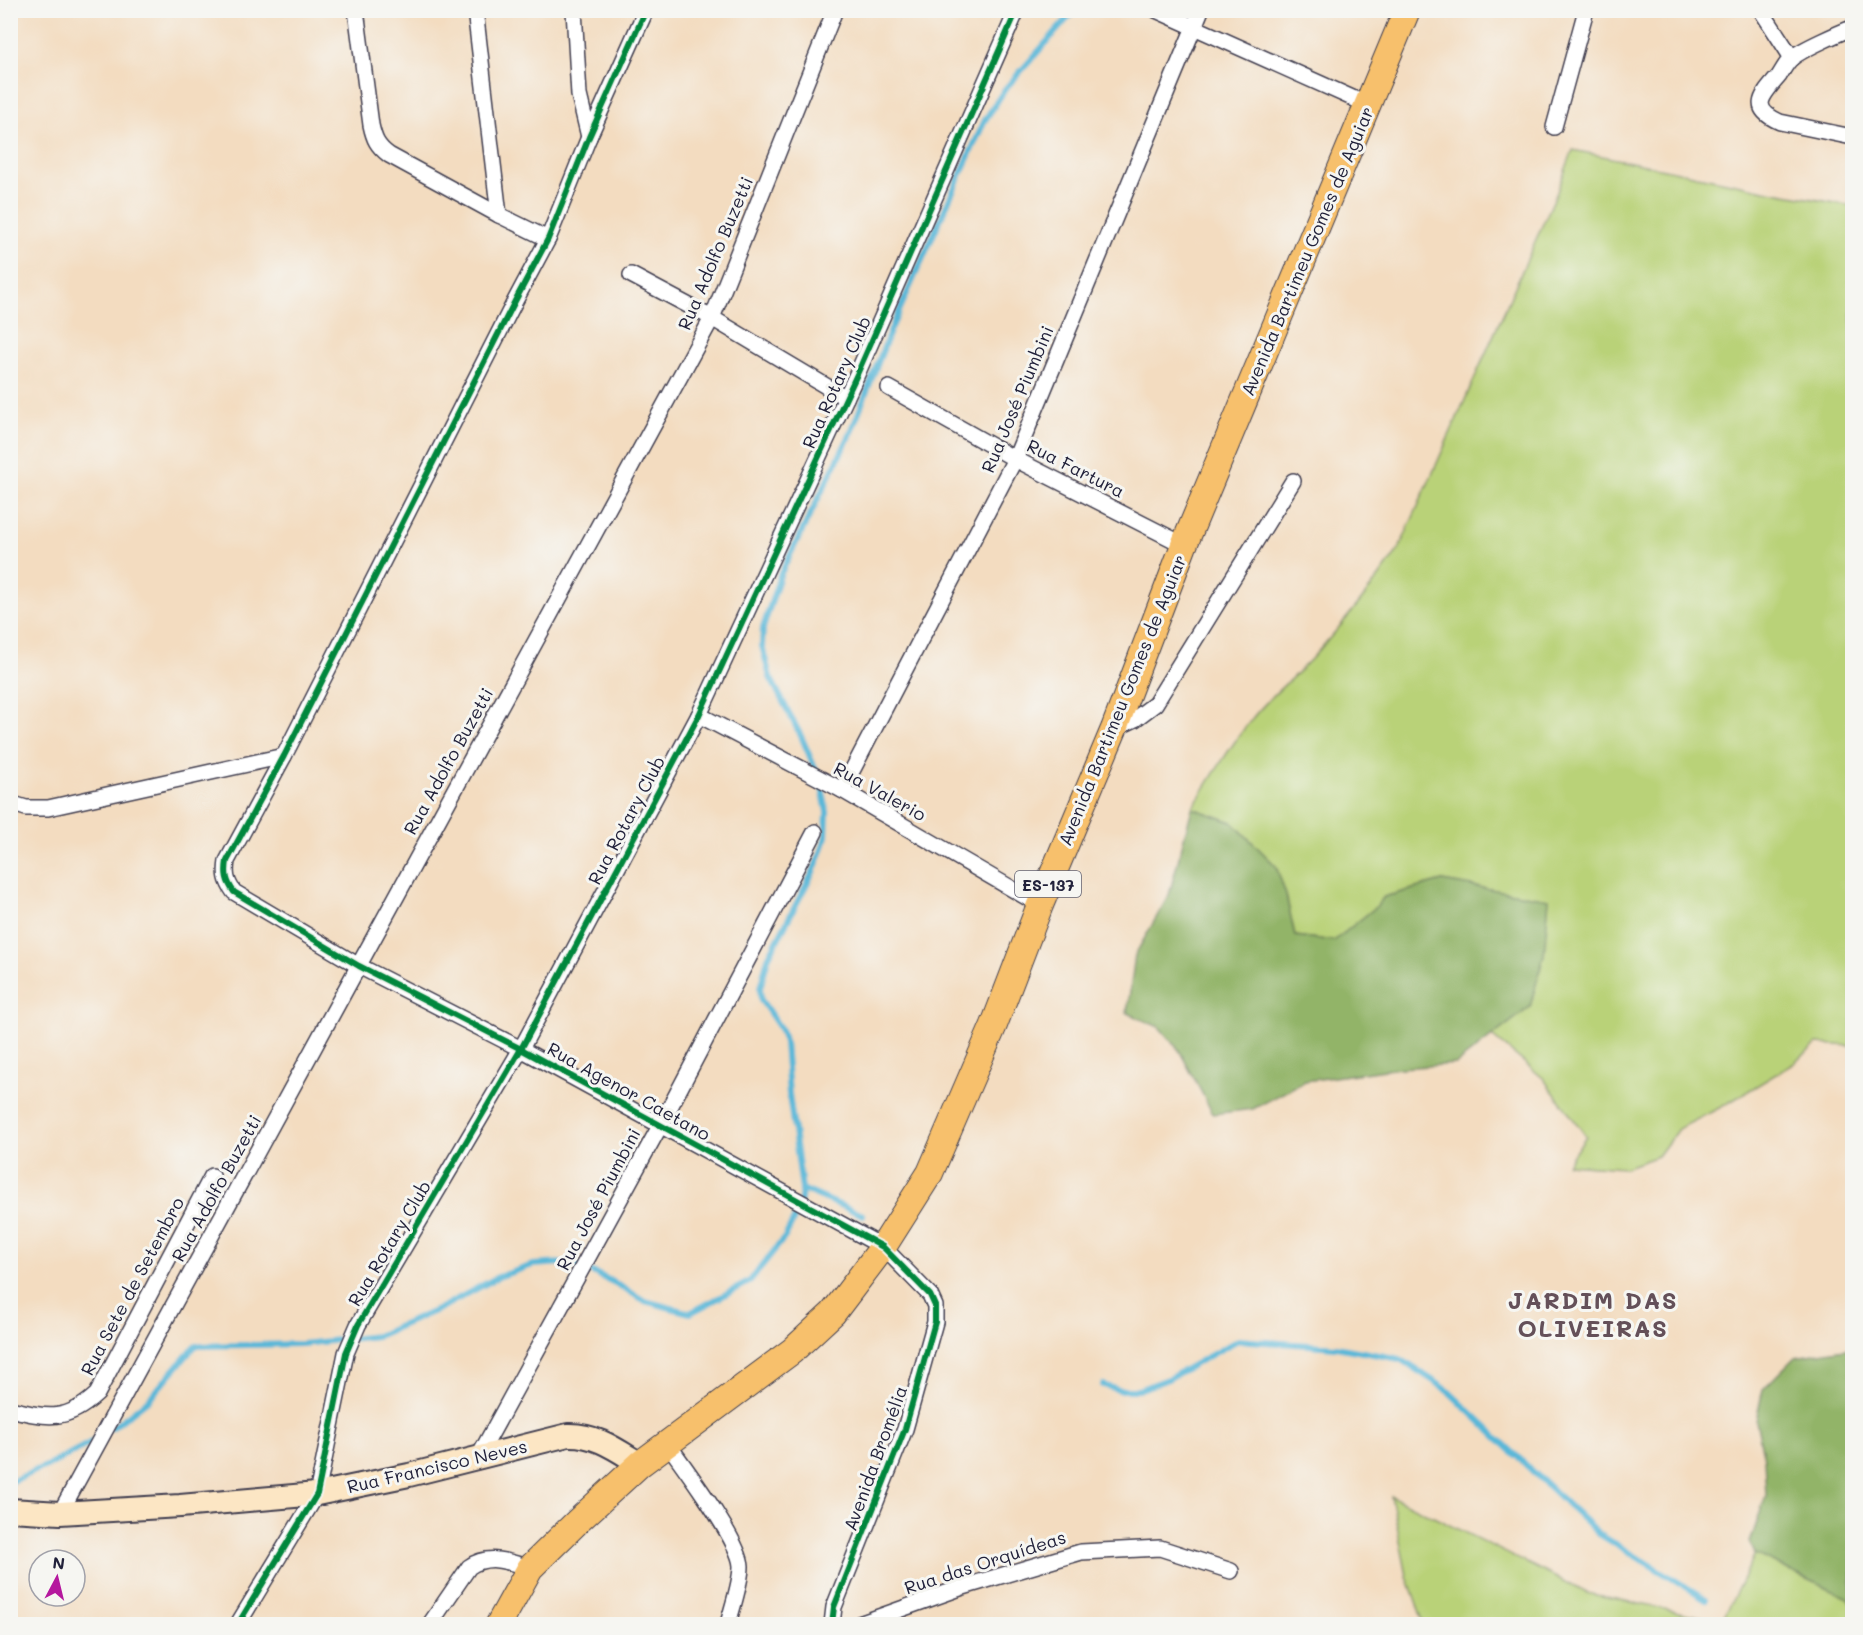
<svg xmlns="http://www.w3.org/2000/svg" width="1863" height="1635" font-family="Mali,sans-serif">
<rect width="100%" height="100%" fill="#f6f6f2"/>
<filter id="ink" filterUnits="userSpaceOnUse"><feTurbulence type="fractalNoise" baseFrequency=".0167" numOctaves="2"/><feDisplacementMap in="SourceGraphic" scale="12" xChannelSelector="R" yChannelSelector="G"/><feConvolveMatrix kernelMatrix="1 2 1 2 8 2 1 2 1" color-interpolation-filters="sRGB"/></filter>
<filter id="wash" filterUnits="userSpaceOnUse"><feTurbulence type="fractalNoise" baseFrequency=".008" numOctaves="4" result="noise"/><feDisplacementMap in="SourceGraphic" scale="24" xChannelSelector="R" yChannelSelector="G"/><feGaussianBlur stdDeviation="1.35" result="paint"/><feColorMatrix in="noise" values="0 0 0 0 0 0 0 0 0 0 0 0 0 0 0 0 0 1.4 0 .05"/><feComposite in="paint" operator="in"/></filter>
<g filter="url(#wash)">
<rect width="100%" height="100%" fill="#f3dcc0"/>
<g fill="#b9d278" stroke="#6e7a5a" stroke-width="1.5">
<path d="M1573,150L1774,192L1852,206V1046L1817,1044L1793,1064L1725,1105L1678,1129L1658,1156L1624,1168L1567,1164L1586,1136L1543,1078L1492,1036L1530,1007L1548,899L1442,881L1384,897L1376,907L1334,941L1295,936L1286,895L1232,822L1192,808C1211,779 1229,747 1251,720C1269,696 1293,679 1313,657C1344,623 1373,587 1399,549L1557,192Z"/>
<path d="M1391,1496L1587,1593L1722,1621L1755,1554L1848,1598L1852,1605V1624H1424L1407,1576Z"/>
</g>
<g fill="#92b468" stroke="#5a6b52" stroke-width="1.5">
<path d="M1192,808L1232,822L1276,866L1286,895L1295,936L1334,941L1376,907L1384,897L1442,881L1549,899L1544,955L1530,1007L1456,1064L1400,1068L1305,1081L1253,1109L1213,1114L1179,1050L1159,1027L1127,1013L1135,955L1169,895Z"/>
<path d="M1852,1348V1605L1848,1598L1755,1554L1750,1543L1766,1495L1764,1459L1756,1421L1763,1389L1795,1357Z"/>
</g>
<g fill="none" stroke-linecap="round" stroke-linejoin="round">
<g stroke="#5ab7d8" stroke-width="6">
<path d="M817,773L801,736L770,677L762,646L763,628L780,575L850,435L891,329L985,120L1005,89L1075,10"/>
<path d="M802,1189L863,1215"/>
<path d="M1103,1385L1119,1390H1138L1168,1379L1238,1340L1336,1347L1400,1359L1446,1389L1599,1534L1706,1599"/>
<path d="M112,1428L148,1400L195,1346L302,1344L377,1336L439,1309L498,1277L533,1265L547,1264L565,1263L582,1267L615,1283L645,1301L690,1313L749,1282L785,1237L796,1215L801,1199L802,1189L789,1094L785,1042L780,1028L761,1000L760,988L768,958L813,872L822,850L826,836L827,812L821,783"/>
<path d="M10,1482L55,1462L97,1439"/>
</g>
</g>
</g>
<g filter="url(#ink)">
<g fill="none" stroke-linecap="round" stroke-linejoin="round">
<g stroke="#413e4f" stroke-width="18">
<g id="street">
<path d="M356,10L371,125C374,139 377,146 389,155L499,215L548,239"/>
<path d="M475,10L499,215"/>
<path d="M574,10L579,95L589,137"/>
<path d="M646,10L589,137L548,239L515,301L284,756L227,861C225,874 226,881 234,892L359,966L521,1049L883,1247L930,1295L935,1306V1322L905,1429L834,1607L832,1624"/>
<path d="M1156,10L1368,105"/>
<path d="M1761,10L1792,58"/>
<path d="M1852,28C1839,33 1803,49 1793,57C1787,61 1783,70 1779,76C1763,95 1748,108 1780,122L1852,137"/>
<path d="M1554,127L1586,10"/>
<path d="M631,275L712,318L846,398"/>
<path d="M889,388L1015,459L1184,545"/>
<path d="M699,715L842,790L1040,905"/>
<path d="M1114,729L1135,719L1155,704L1293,481"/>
<path d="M842,790L1015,459L1201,10"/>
<path d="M10,803L26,808H48L284,756"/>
<path d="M10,1409C48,1418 67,1422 97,1394L212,1176"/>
<path d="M668,1444C684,1467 740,1541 741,1566C741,1583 732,1608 728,1624"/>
<path d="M479,1456L660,1126L815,832"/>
<path d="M60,1513L712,318L835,10"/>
<path d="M238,1624L317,1494L346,1353L358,1325L521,1049L699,715L858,372L1017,10"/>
<path d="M430,1624L469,1567C489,1553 509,1562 530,1568"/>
<path d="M859,1624L963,1587L1081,1552L1160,1548L1231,1571"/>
</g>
</g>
<g stroke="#413e4f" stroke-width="26">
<path id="secondary" d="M10,1510L60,1513L180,1506L317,1494L409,1475L568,1435C596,1434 617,1450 640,1464"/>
</g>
<g stroke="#413e4f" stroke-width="28">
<path id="primary" d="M499,1624L530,1568L578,1521L640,1464L792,1351L833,1313L883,1247L930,1173L994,1025L1040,905L1114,729L1184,545L1407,10"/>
</g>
<use href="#street" stroke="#fff" stroke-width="15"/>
<use href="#secondary" stroke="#fce6c4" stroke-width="22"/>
<use href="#primary" stroke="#f7c06c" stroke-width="26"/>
<g stroke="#f6f6f2" stroke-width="10">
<g id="cycleway">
<path d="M646,10L589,137L548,239L515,301L284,756L227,861C225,874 226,881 234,892L359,966L521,1049L883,1247L930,1295L935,1306V1322L905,1429L834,1607L832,1624"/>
<path d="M238,1624L317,1494L346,1353L358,1325L521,1049L699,715L858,372L1017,10"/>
</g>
</g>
<use href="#cycleway" stroke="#00873e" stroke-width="6"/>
</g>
</g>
<g text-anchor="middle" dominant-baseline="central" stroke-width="6" stroke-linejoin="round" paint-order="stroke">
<rect fill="#f6f6f2" stroke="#626272" stroke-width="1.5" x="1015" y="871" width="66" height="26" rx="4.5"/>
<g font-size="16" font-weight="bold" fill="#22223b">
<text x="1048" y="884">ES-137</text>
</g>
<g font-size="18" fill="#22223b" stroke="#f6f6f2">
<text transform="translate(1307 251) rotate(-67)">Avenida Bartimeu Gomes de Aguiar</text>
<text transform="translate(715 253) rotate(-67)">Rua Adolfo Buzetti</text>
<text transform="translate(836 382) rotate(-66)">Rua Rotary Club</text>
<text transform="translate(1017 399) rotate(-67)">Rua José Piumbini</text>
<text transform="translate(1076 468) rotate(27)">Rua Fartura</text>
<text transform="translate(1122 700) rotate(-68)">Avenida Bartimeu Gomes de Aguiar</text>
<text transform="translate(448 761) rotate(-61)">Rua Adolfo Buzetti</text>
<text transform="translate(880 791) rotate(29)">Rua Valerio</text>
<text transform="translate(626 820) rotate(-62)">Rua Rotary Club</text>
<text transform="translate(629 1091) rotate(29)">Rua Agenor Caetano</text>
<text transform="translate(216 1188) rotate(-61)">Rua Adolfo Buzetti</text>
<text transform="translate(598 1199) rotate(-62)">Rua José Piumbini</text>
<text transform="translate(389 1243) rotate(-59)">Rua Rotary Club</text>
<text transform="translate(132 1286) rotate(-62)">Rua Sete de Setembro</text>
<text transform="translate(875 1458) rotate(-70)">Avenida Bromélia</text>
<text transform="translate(437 1466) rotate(-13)">Rua Francisco Neves</text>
<text transform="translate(985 1562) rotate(-18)">Rua das Orquídeas</text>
</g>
<g font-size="24" font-weight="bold" letter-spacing="1.5" fill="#645059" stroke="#f6f6f2">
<text x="1593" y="1299">JARDIM DAS<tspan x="1593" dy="28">OLIVEIRAS</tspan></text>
</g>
</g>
<rect width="1863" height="1635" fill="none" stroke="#f6f6f2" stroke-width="36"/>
<g transform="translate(57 1578) rotate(7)"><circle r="28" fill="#f6f6f2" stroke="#a1a1a9" stroke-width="1.5"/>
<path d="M0-4.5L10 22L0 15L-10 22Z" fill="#b5179e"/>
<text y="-9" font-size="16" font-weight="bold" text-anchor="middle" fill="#22223b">N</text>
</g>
</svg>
